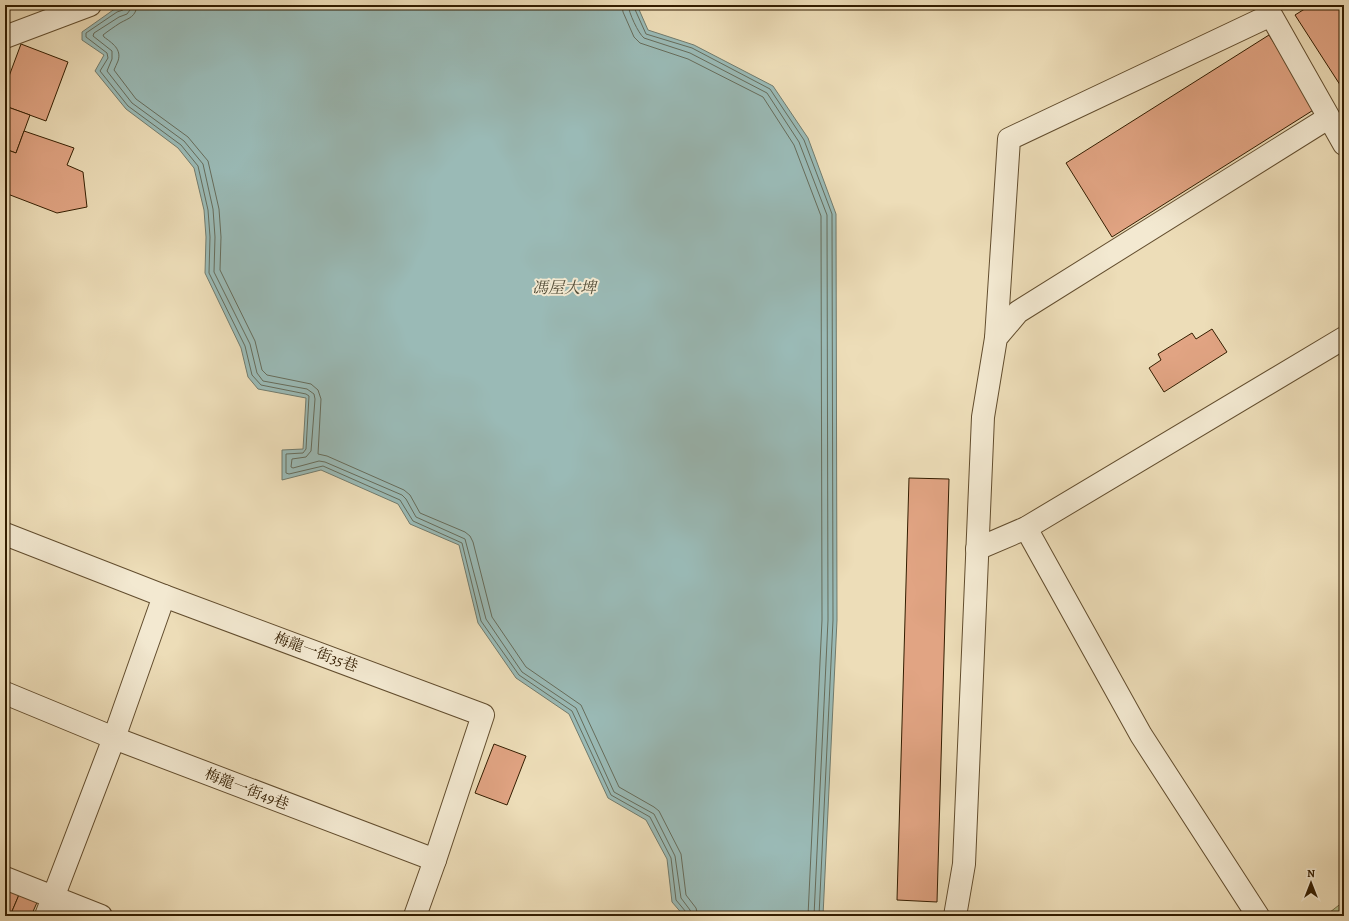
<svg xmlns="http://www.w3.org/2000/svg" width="1349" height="921" font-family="Alegreya,'Noto Serif TC',serif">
<rect width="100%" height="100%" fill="#edddb8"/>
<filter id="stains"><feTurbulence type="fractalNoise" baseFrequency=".005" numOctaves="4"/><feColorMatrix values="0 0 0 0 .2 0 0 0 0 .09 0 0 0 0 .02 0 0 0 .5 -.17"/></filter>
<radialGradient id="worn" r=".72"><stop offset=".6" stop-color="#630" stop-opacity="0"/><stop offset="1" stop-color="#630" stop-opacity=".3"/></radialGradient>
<path fill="#b8c18f" stroke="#766f48" d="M1343,902L1344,904V916H1325Z"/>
<path fill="#9abab6" stroke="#717b6d" d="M129,5H637L648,30L694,45L773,86L808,138L836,214L837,620L823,916H684L672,902L667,859L646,820L608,798L569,714L516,678L478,623L459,545L410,524L398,504L321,470L282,480V450L303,449L306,398L258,389L248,377L241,348L205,273L206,237L204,210L194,168L178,148L126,109L95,71L104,55L82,40V32L116,8Z"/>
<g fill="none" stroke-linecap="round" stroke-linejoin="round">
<g stroke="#666c5b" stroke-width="1">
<path d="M125,5L123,10L117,12L86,33V37L107,53L108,58L100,71L128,106L181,145L198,166L208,210L210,237L209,273L245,346L252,375L261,385L306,394L309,396L306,449L303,453L286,454V473L289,474L323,466L400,500L413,521L462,543L481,621L519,675L572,711L611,795L650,817L671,858L676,900L686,912L687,916"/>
<path d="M131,5L130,10L127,14L119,17L94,33L93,36L112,51V59L107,71L132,103L184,141L203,164L213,209L215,237L214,272L250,344L257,373L263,381L307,389L314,394L315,399L311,451L306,457L292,459L291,467L293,468L319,461L325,462L402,495L406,499L416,517L465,539L486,619L522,672L576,708L614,792L654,814L675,856L681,898L690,910L692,916"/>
<path d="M137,5C136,17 129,18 120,23C114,27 108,31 103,35L104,37C112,43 122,49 118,61C117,64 115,67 114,70L136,99L188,137L208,161L219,209L221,237L220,270L255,341L262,370L267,375L311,384L318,390L321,399L318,454L327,456L404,490L410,495L420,513L465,532L470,536L473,542L492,617L526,667L581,705L619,787L654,807L659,811L681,854L686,895L696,908L698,916"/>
<path d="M622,5L623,12L634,37L640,43L688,59L763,97L794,145L821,216L822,620L808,916"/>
<path d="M628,5C629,13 638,33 644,38L690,53L767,93L799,142L827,215L828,620L814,916"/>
<path d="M633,5L646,34L692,48L770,89L804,140L832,214L833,620L819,916"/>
</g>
</g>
<g fill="#e1a483" stroke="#331d00">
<path d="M1311,5H1344V91L1295,15Z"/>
<path d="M1269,35L1315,109L1112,237L1066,163Z"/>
<path d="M21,44L68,62L46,121L5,106V87Z"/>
<path d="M5,106L30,115L16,153L5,149Z"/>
<path d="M24,131L74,148L67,165L83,172L87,207L57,213L5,193V149L16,153Z"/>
<path d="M1212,329L1227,352L1164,392L1149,368L1161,360L1158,354L1192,333L1196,339Z"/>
<path d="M909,478L949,479L937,902L897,900Z"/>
<path d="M494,744L526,756L507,805L475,793Z"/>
<path d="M5,884L21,890L10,916H5Z"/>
<path d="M21,890L39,898L31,916H10Z"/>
</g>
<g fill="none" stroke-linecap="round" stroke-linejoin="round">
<g stroke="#624d2e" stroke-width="24">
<g id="minor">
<path d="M5,37L90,5"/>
<path d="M996,338L1009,139L1271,15L1344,144"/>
<path d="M1026,528L1141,735L1258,916"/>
<path d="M5,534L164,596L483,715L435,860"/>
<path d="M977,549L1026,528L1344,338"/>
<path d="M5,693L114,738L435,860L415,916"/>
<path d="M5,878L101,916"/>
<path d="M46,916L114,738L164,596"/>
<path d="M955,916L964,864L983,417L996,338L1018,312L1328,118"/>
</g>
</g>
<use href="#minor" stroke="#f3e9d1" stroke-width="22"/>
</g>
<g text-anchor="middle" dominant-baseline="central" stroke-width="4" stroke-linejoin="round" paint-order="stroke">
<g font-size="15" fill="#331d00" stroke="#f3e9d1">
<text transform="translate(316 652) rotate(20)">梅龍一街35巷</text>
<text transform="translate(247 789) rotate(21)">梅龍一街49巷</text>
</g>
<g font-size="16" font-style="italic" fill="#524c37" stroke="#f3e9d1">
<text x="564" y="288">馮屋大埤</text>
</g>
</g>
<rect width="1349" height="921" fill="none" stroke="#edddb8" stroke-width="20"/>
<rect x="6" y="6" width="1337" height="909" fill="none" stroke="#331d00" stroke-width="2"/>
<rect x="10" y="10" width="1329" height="901" fill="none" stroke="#331d00"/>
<g transform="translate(1311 883)" stroke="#f3e9d1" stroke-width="3" paint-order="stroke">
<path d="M0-3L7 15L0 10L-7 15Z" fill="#331d00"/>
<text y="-6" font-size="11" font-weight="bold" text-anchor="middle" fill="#331d00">N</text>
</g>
<rect width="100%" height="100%" filter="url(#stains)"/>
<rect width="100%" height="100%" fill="url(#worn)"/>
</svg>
